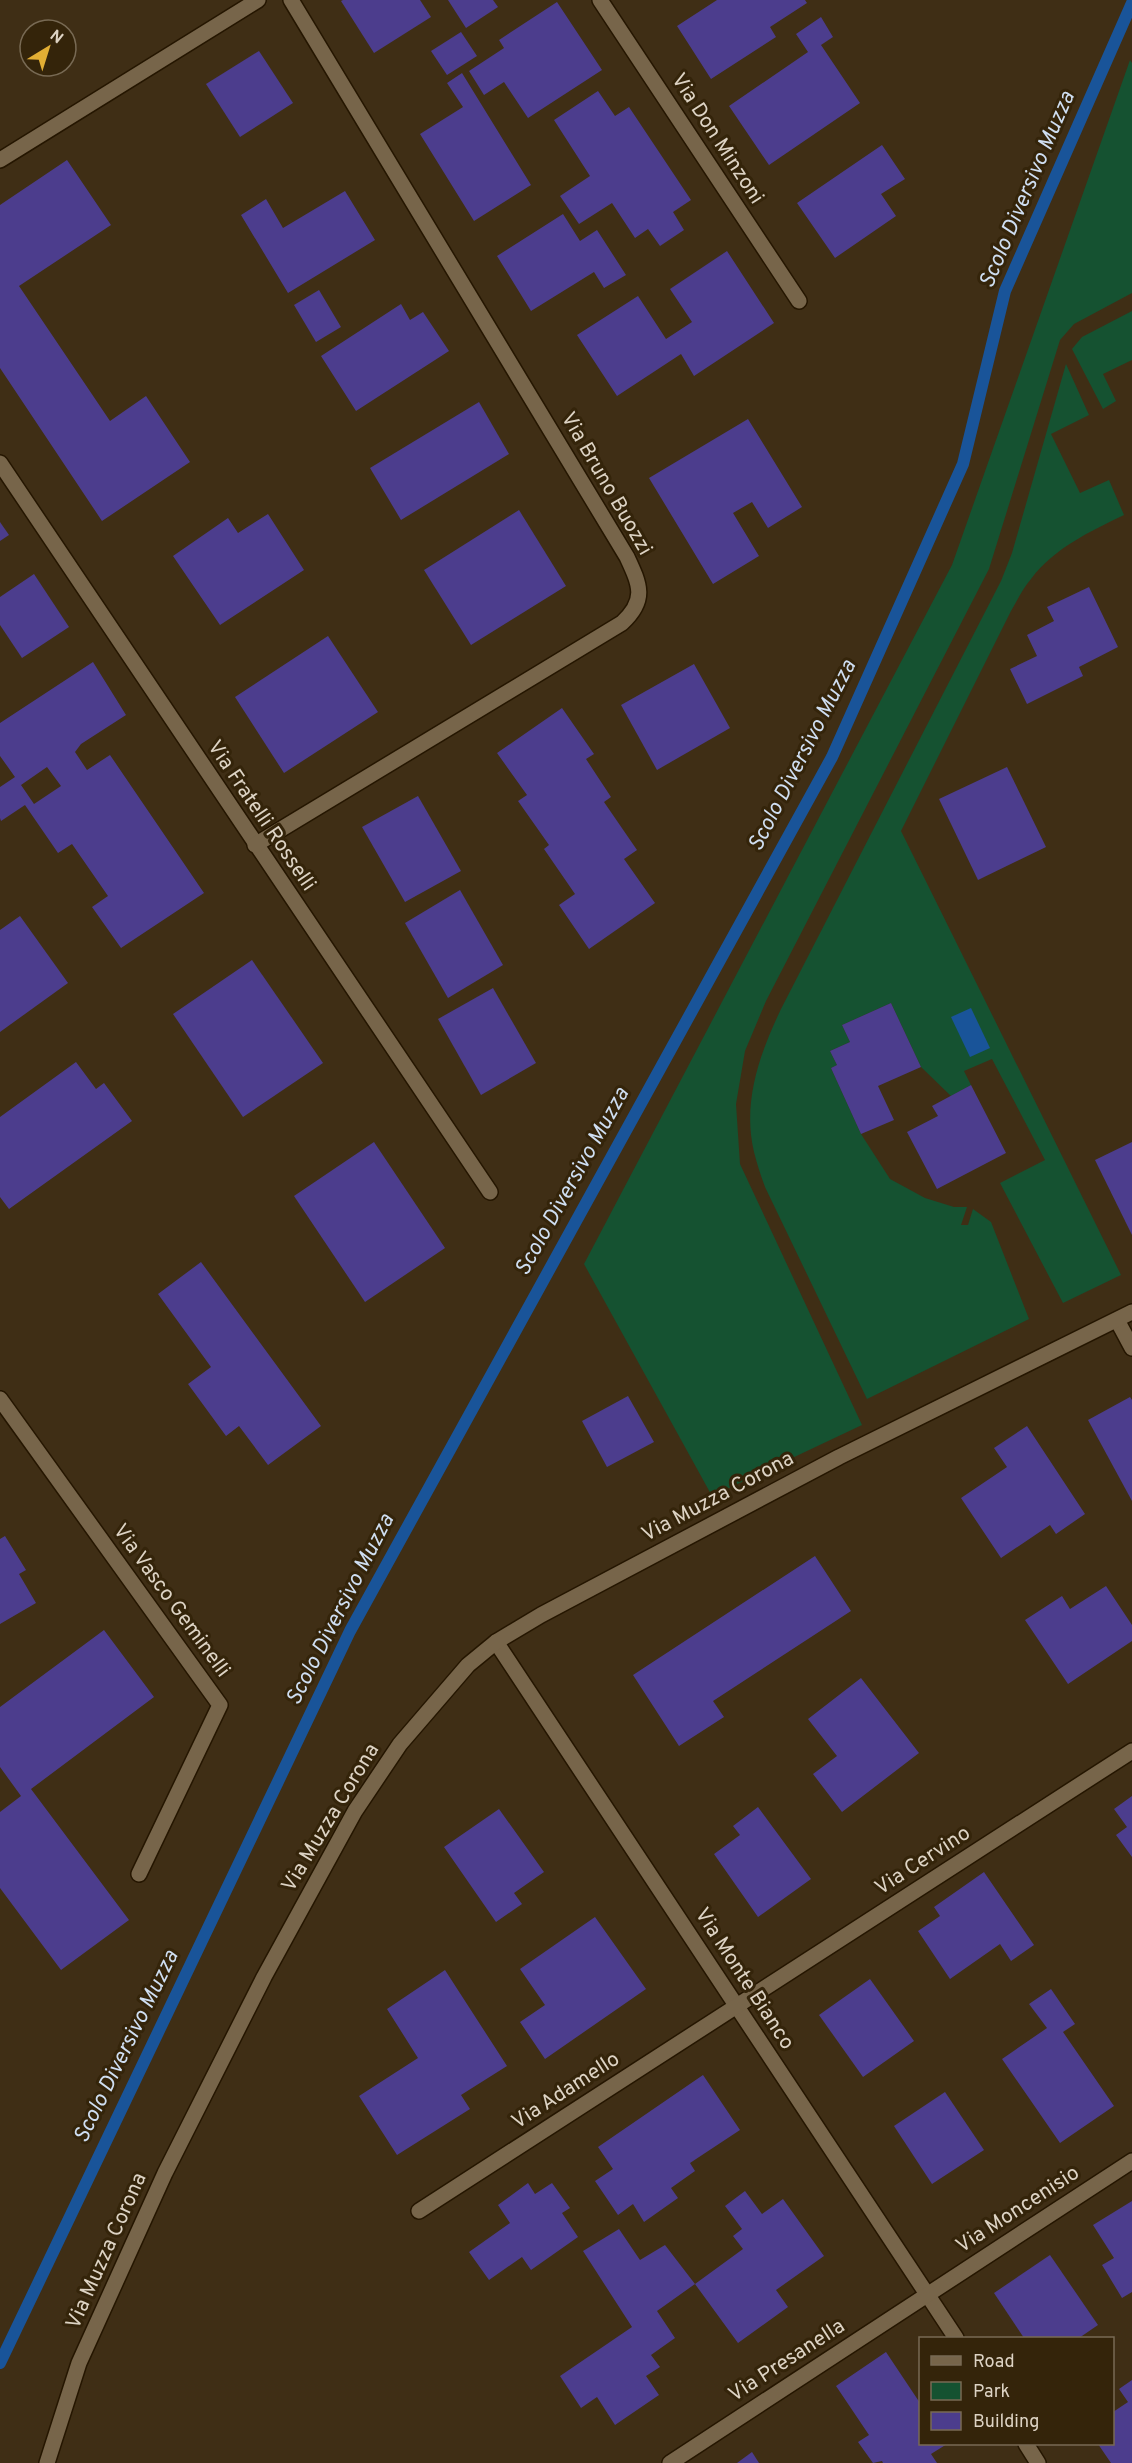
<svg xmlns="http://www.w3.org/2000/svg" width="1132" height="2463" font-family="Overpass,sans-serif">
<rect width="100%" height="100%" fill="#3f2e15"/>
<g fill="#155231">
<path d="M1130,60L1132,63V293L1074,324L1060,340L989,569L766,1001L745,1051L736,1104L740,1164L862,1425L712,1496L584,1264L952,565Z"/>
<path d="M1132,311V360L1103,374L1116,401L1103,409L1072,349L1082,337Z"/>
<path d="M1066,364L1089,415L1051,434L1080,493L1109,480L1124,515C1091,531 1054,548 1031,579C1023,588 1017,601 1011,611L901,831L1121,1275L1063,1303L1000,1183L1045,1160L992,1059L964,1071L971,1085L951,1096L921,1067L891,1003L842,1025L850,1042L830,1051L837,1065L831,1068L861,1134L890,1179L925,1198L954,1207H967L961,1225H968L973,1209L991,1222L1029,1319L867,1399L765,1187C761,1176 757,1164 754,1152C742,1102 760,1053 781,1009L1001,581L1012,553Z"/>
</g>
<path fill="#195499" d="M971,1008L990,1048L970,1057L951,1017Z"/>
<g fill="none" stroke-linecap="round" stroke-linejoin="round">
<path stroke="#195499" stroke-width="12" d="M0,2363L350,1631L832,757L963,464L1005,291L1132,3"/>
</g>
<g fill="#4c3d8d" fill-rule="evenodd">
<path d="M343,0H420L431,17L374,53L341,1Z"/>
<path d="M448,0H493L498,7L466,28Z"/>
<path d="M717,0H805L807,3L770,27L776,37L711,79L677,26Z"/>
<path d="M557,2L602,70L528,118L504,82L484,95L469,71L504,48L499,40Z"/>
<path d="M821,17L833,37L821,45L860,103L769,165L729,106L808,52L796,34Z"/>
<path d="M461,32L477,56L447,75L431,51Z"/>
<path d="M259,51L293,103L240,137L206,84Z"/>
<path d="M462,73L531,185L474,221L420,134L463,107L447,83Z"/>
<path d="M598,91L615,116L629,107L691,200L673,212L684,230L660,246L648,229L635,238L612,203L579,224L560,196L590,176L554,120Z"/>
<path d="M882,145L905,179L881,194L896,216L835,258L797,203Z"/>
<path d="M67,160L111,225L19,286L110,421L146,396L190,462L102,521L0,368V205Z"/>
<path d="M345,191L375,240L288,293L241,215L266,199L283,228Z"/>
<path d="M563,214L580,241L597,230L626,275L604,288L594,272L531,311L497,256Z"/>
<path d="M727,251L774,323L694,376L681,354L617,396L577,335L638,296L666,339L692,322L670,289Z"/>
<path d="M319,290L341,327L316,342L294,305Z"/>
<path d="M401,304L410,320L423,312L449,351L356,411L321,356Z"/>
<path d="M479,402L509,454L401,520L370,468Z"/>
<path d="M748,419L802,507L768,528L752,502L733,513L759,556L713,584L649,478Z"/>
<path d="M519,510L566,586L471,645L424,570Z"/>
<path d="M268,514L304,570L220,625L173,556L228,518L238,533Z"/>
<path d="M0,522L9,535L0,541Z"/>
<path d="M34,574L69,627L22,658L0,625V597Z"/>
<path d="M1089,587L1118,647L1079,667L1083,676L1027,704L1010,669L1037,656L1027,635L1054,621L1047,607Z"/>
<path d="M328,636L378,712L284,773L235,697Z"/>
<path d="M93,662L126,715L81,744L75,752L87,770L110,755L204,893L121,948L92,907L108,896L72,844L58,853L25,805L1,821L0,818V787L15,777L0,756V723ZM47,767L61,786L34,804L21,785Z"/>
<path d="M694,664L730,728L657,770L621,705Z"/>
<path d="M562,708L594,754L586,759L611,797L604,802L637,850L624,859L655,903L589,949L559,905L575,894L544,849L549,845L518,801L527,795L497,753Z"/>
<path d="M1007,767L1046,847L978,880L939,799Z"/>
<path d="M418,796L461,871L405,902L362,827Z"/>
<path d="M460,890L503,965L448,998L405,923Z"/>
<path d="M20,916L68,983L0,1032V930Z"/>
<path d="M252,960L323,1063L243,1117L173,1014Z"/>
<path d="M493,988L536,1063L481,1095L438,1019Z"/>
<path d="M891,1003L921,1067L878,1086L894,1120L861,1134L831,1068L837,1065L830,1051L850,1042L842,1025Z"/>
<path d="M76,1062L96,1089L104,1083L132,1121L9,1209L0,1197V1117Z"/>
<path d="M971,1085L1006,1153L937,1189L907,1132L938,1116L932,1106Z"/>
<path d="M374,1142L445,1248L365,1302L294,1196Z"/>
<path d="M1132,1142V1235L1095,1160Z"/>
<path d="M201,1262L321,1426L268,1465L239,1426L226,1436L188,1384L211,1367L158,1294Z"/>
<path d="M628,1396L654,1442L607,1467L582,1421Z"/>
<path d="M1130,1397L1132,1400V1501L1088,1420Z"/>
<path d="M1027,1426L1085,1514L1056,1534L1050,1525L1001,1558L961,1498L1007,1467L994,1448Z"/>
<path d="M5,1536L26,1570L19,1574L36,1603L0,1624V1539Z"/>
<path d="M815,1556L851,1611L713,1701L724,1717L679,1746L633,1675Z"/>
<path d="M1106,1586L1132,1625V1641L1068,1684L1025,1620L1062,1596L1070,1609Z"/>
<path d="M104,1630L154,1697L31,1789L129,1920L61,1970L0,1888V1812L21,1796L0,1767V1707Z"/>
<path d="M861,1678L919,1753L842,1812L813,1774L837,1756L808,1719Z"/>
<path d="M1132,1796V1857L1116,1835L1127,1827L1114,1809Z"/>
<path d="M758,1807L811,1879L758,1917L714,1854L740,1835L733,1826Z"/>
<path d="M499,1809L544,1872L514,1893L522,1904L496,1922L444,1847Z"/>
<path d="M984,1872L1034,1945L1011,1961L1000,1944L950,1979L918,1931L940,1916L934,1907Z"/>
<path d="M595,1917L646,1989L545,2059L520,2022L545,2005L520,1969Z"/>
<path d="M445,1970L507,2066L461,2095L470,2109L397,2155L359,2096L418,2058L387,2009Z"/>
<path d="M870,1979L914,2041L863,2077L819,2015Z"/>
<path d="M1051,1989L1075,2024L1063,2032L1114,2106L1060,2143L1002,2059L1047,2028L1029,2004Z"/>
<path d="M703,2075L740,2130L690,2163L695,2171L671,2188L678,2198L644,2222L633,2204L618,2215L595,2181L613,2169L598,2147Z"/>
<path d="M945,2092L984,2150L932,2184L894,2126Z"/>
<path d="M528,2183L535,2194L552,2183L570,2208L562,2213L578,2237L531,2270L522,2257L489,2280L469,2252L510,2223L498,2205Z"/>
<path d="M745,2191L762,2214L783,2199L824,2256L776,2290L788,2307L738,2343L695,2284L657,2311L675,2338L651,2355L660,2367L646,2376L659,2395L615,2425L597,2397L581,2408L560,2376L632,2327L583,2251L619,2229L640,2260L665,2245L695,2284L743,2249L733,2236L742,2229L725,2206Z"/>
<path d="M1132,2201V2292L1122,2298L1102,2265L1114,2258L1093,2225Z"/>
<path d="M1050,2255L1098,2325L1079,2338H1024L994,2293Z"/>
<path d="M886,2352L920,2403V2444H947L931,2454L937,2463H883L882,2461L873,2463L858,2442L869,2435L836,2386Z"/>
<path d="M1132,2380V2463H1111L1098,2444H1113V2412L1128,2402L1119,2389Z"/>
<path d="M752,2452L759,2463H737Z"/>
</g>
<g fill="none" stroke-linecap="round" stroke-linejoin="round">
<g stroke="#251600" stroke-width="18">
<g id="minor">
<path d="M600,0L799,301"/>
<path d="M0,160L258,0"/>
<path d="M0,463L490,1192"/>
<path d="M255,845L622,623C647,600 640,585 627,557L291,0"/>
<path d="M1117,1320L1132,1348"/>
<path d="M0,1399L220,1705L139,1874"/>
<path d="M496,1642L956,2338"/>
<path d="M419,2211L1132,1751"/>
<path d="M1026,2444L1038,2463"/>
<path d="M47,2463L79,2363L165,2173L264,1977L355,1811L400,1744L468,1665L496,1642L541,1615L839,1457L1132,1312"/>
<path d="M670,2463L1132,2161"/>
</g>
</g>
<use href="#minor" stroke="#77654a" stroke-width="15"/>
</g>
<g text-anchor="middle" dominant-baseline="central" stroke-width="6" stroke-linejoin="round" paint-order="stroke">
<g font-size="21" fill="#ddd3c4" stroke="#34240a">
<text transform="translate(717 139) rotate(57)">Via Don Minzoni</text>
<text transform="translate(606 484) rotate(60)">Via Bruno Buozzi</text>
<text transform="translate(261 816) rotate(56)">Via Fratelli Rosselli</text>
<text transform="translate(718 1497) rotate(-28)">Via Muzza Corona</text>
<text transform="translate(171 1601) rotate(54)">Via Vasco Geminelli</text>
<text transform="translate(331 1818) rotate(-59)">Via Muzza Corona</text>
<text transform="translate(923 1861) rotate(-33)">Via Cervino</text>
<text transform="translate(744 1979) rotate(57)">Via Monte Bianco</text>
<text transform="translate(566 2091) rotate(-33)">Via Adamello</text>
<text transform="translate(1018 2210) rotate(-33)">Via Moncenisio</text>
<text transform="translate(107 2251) rotate(-66)">Via Muzza Corona</text>
<text transform="translate(787 2361) rotate(-33)">Via Presanella</text>
</g>
<g font-size="22" font-style="italic" fill="#cfdef1" stroke="#34240a">
<text transform="translate(1028 190) rotate(-67)">Scolo Diversivo Muzza</text>
<text transform="translate(803 756) rotate(-63)">Scolo Diversivo Muzza</text>
<text transform="translate(573 1182) rotate(-61)">Scolo Diversivo Muzza</text>
<text transform="translate(341 1610) rotate(-63)">Scolo Diversivo Muzza</text>
<text transform="translate(127 2047) rotate(-64)">Scolo Diversivo Muzza</text>
</g>
</g>
<rect x="919" y="2337" width="195" height="108" fill="#34240a" stroke="#786a54" stroke-width="1.5"/>
<rect x="931" y="2356" width="30" height="9" fill="#77654a" stroke="#786a54" stroke-width="1.5"/>
<text x="973" y="2367" font-size="18" fill="#ddd3c4">Road</text>
<rect x="931" y="2382" width="30" height="18" fill="#155231" stroke="#786a54" stroke-width="1.5"/>
<text x="973" y="2397" font-size="18" fill="#ddd3c4">Park</text>
<rect x="931" y="2412" width="30" height="18" fill="#4c3d8d" stroke="#786a54" stroke-width="1.5"/>
<text x="973" y="2427" font-size="18" fill="#ddd3c4">Building</text>
<g transform="translate(48 48) rotate(38)"><circle r="28" fill="#34240a" stroke="#786a54" stroke-width="1.5"/>
<path d="M0-4.5L10 22L0 15L-10 22Z" fill="#e2ae34"/>
<text y="-9" font-size="16" font-weight="bold" text-anchor="middle" fill="#ddd3c4">N</text>
</g>
</svg>
